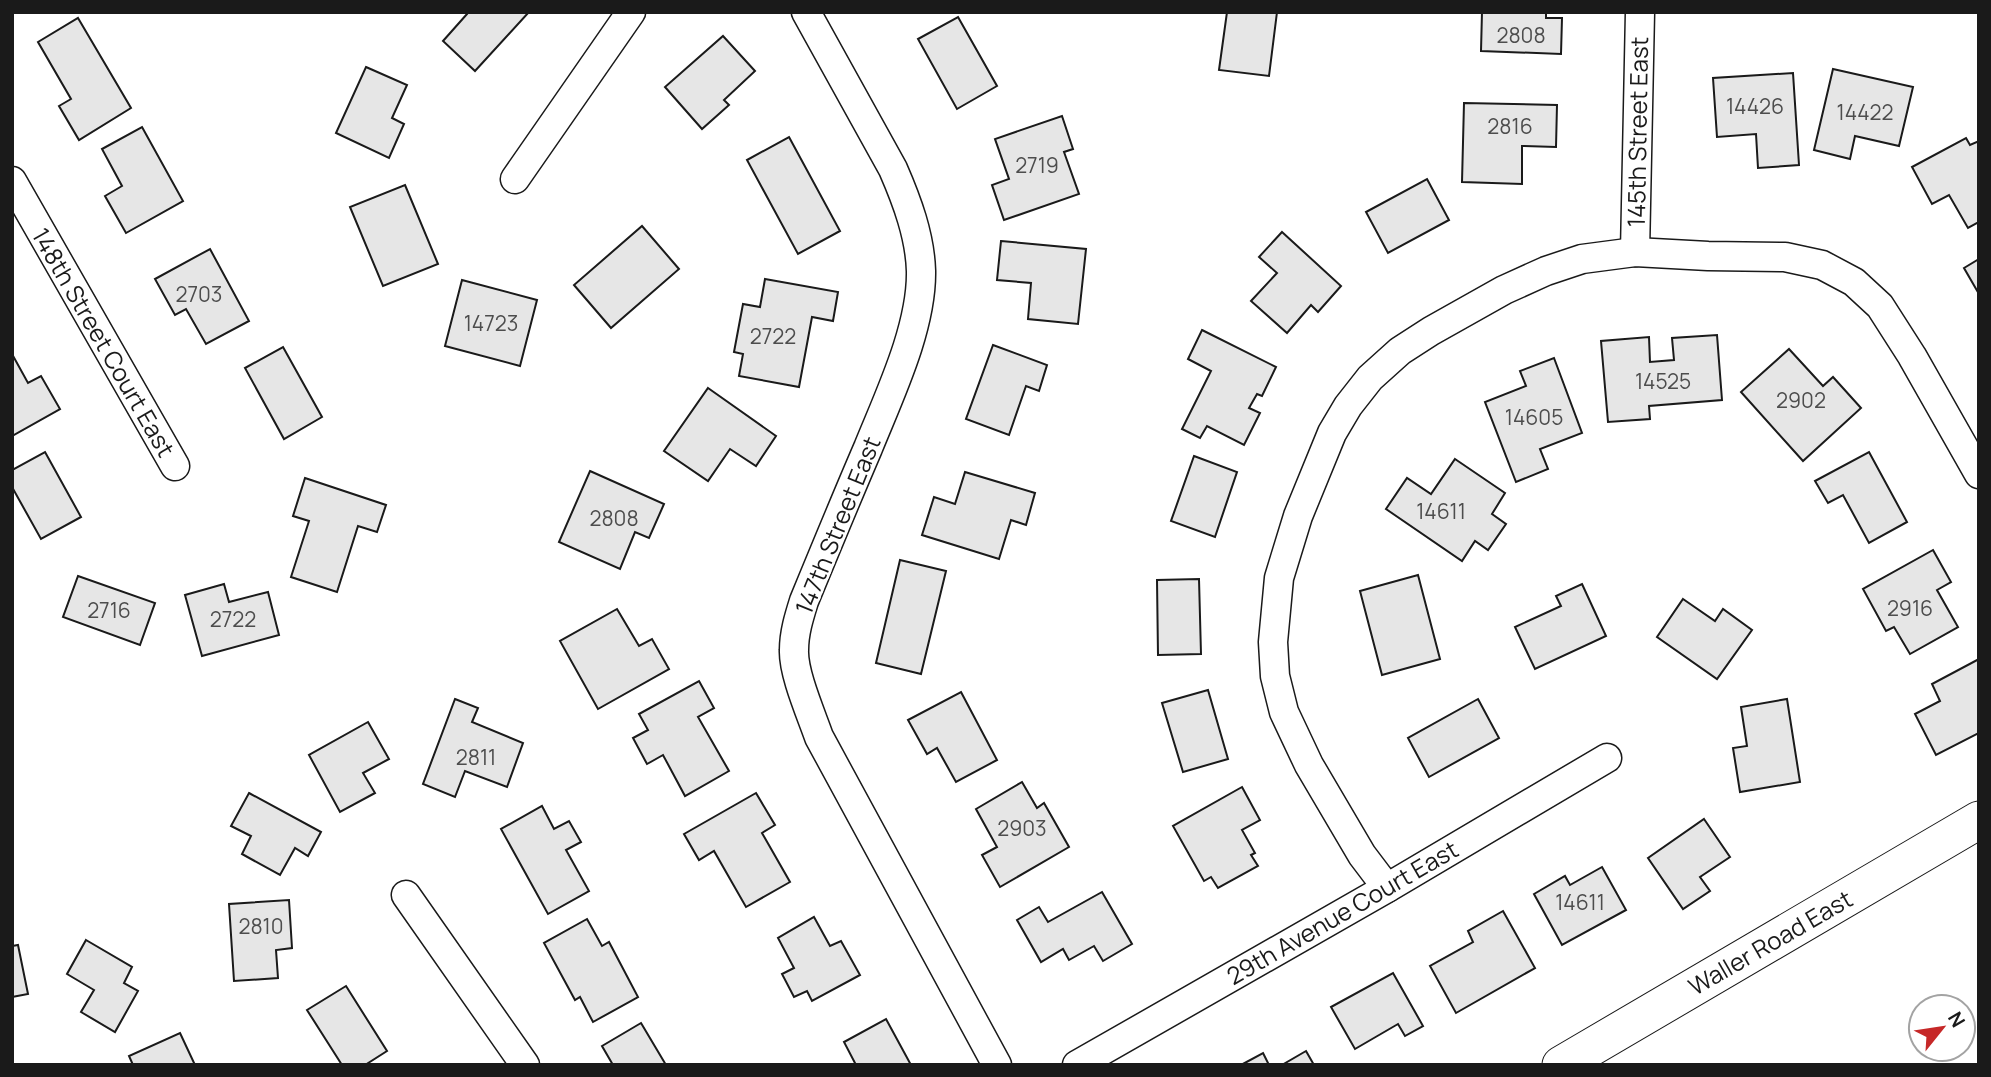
<svg xmlns="http://www.w3.org/2000/svg" width="1991" height="1077" font-family="Manrope,sans-serif">
<rect width="100%" height="100%" fill="#fff"/>
<g fill="#e6e6e6" stroke="#1a1a1a" stroke-width="2">
<path d="M466,12H529L475,71L443,41L467,14Z"/>
<path d="M1227,12H1277L1269,76L1219,70Z"/>
<path d="M1482,12H1546V18H1562L1561,54L1481,51Z"/>
<path d="M958,17L997,86L957,109L918,39Z"/>
<path d="M78,18L131,108L79,140L59,106L71,99L38,42Z"/>
<path d="M723,36L755,71L724,100L729,105L702,129L665,87Z"/>
<path d="M366,67L407,85L392,118L404,124L389,158L336,133Z"/>
<path d="M1833,69L1913,87L1899,146L1855,136L1850,159L1814,150Z"/>
<path d="M1793,73L1799,165L1758,168L1756,134L1717,137L1713,78Z"/>
<path d="M1464,103L1557,105L1556,147L1522,146V184L1462,182Z"/>
<path d="M1062,116L1073,149L1064,152L1079,194L1004,220L992,185L1009,179L995,139Z"/>
<path d="M142,127L183,201L126,233L105,196L122,186L102,149Z"/>
<path d="M789,137L840,231L798,254L747,160Z"/>
<path d="M1966,138L1970,145L1979,141V222L1968,228L1949,195L1932,204L1912,167Z"/>
<path d="M1427,179L1449,220L1388,253L1366,212Z"/>
<path d="M405,185L438,264L383,286L350,207Z"/>
<path d="M642,226L679,269L611,328L574,285Z"/>
<path d="M1282,232L1341,286L1318,312L1311,305L1287,333L1251,301L1277,273L1259,257Z"/>
<path d="M1001,241L1086,249L1078,324L1028,319L1031,283L997,280Z"/>
<path d="M210,249L249,321L206,344L186,309L175,315L155,279Z"/>
<path d="M1979,259V294L1964,268Z"/>
<path d="M765,279L838,292L833,321L812,317L799,387L739,376L743,354L734,352L743,304L760,307Z"/>
<path d="M462,280L537,300L520,366L445,346Z"/>
<path d="M1202,330L1276,367L1262,396L1257,394L1249,408L1260,413L1244,445L1207,426L1200,438L1182,429L1211,371L1188,359Z"/>
<path d="M1717,335L1722,400L1649,406L1650,419L1608,422L1601,341L1649,337L1650,362L1674,360L1672,338Z"/>
<path d="M993,345L1047,365L1039,391L1026,386L1009,435L966,419Z"/>
<path d="M283,347L322,417L284,439L245,368Z"/>
<path d="M1789,349L1823,386L1833,377L1861,408L1803,461L1741,392Z"/>
<path d="M12,354L28,383L41,376L60,409L12,436Z"/>
<path d="M1554,358L1582,433L1540,449L1548,469L1516,482L1485,402L1526,386L1520,371Z"/>
<path d="M708,388L776,436L756,466L730,449L708,481L664,451Z"/>
<path d="M45,452L81,517L41,539L12,487V470Z"/>
<path d="M1869,452L1907,522L1869,543L1843,495L1828,503L1815,481Z"/>
<path d="M1194,456L1237,472L1215,537L1171,521Z"/>
<path d="M1455,459L1505,493L1492,514L1506,524L1488,550L1475,541L1462,561L1386,509L1407,478L1431,494Z"/>
<path d="M590,471L664,504L649,538L635,532L620,569L559,542Z"/>
<path d="M965,472L1035,493L1026,525L1011,520L999,559L922,535L934,497L955,504Z"/>
<path d="M305,478L386,505L377,532L358,526L337,592L291,577L309,521L293,516Z"/>
<path d="M1933,550L1951,582L1937,590L1958,627L1910,654L1894,627L1886,631L1863,589Z"/>
<path d="M900,560L946,571L921,674L876,663Z"/>
<path d="M1418,575L1440,659L1382,675L1360,591Z"/>
<path d="M78,576L155,603L140,645L63,617Z"/>
<path d="M1199,579L1201,654L1158,655L1157,580Z"/>
<path d="M224,584L229,602L268,592L279,635L202,656L185,595Z"/>
<path d="M1582,584L1606,636L1535,669L1515,627L1561,606L1556,596Z"/>
<path d="M1683,599L1715,621L1723,609L1752,630L1717,679L1657,637Z"/>
<path d="M617,609L639,646L652,639L669,669L598,709L560,641Z"/>
<path d="M1979,659V733L1936,755L1915,714L1940,701L1932,684Z"/>
<path d="M699,681L714,708L698,717L729,771L685,796L663,755L647,764L633,738L648,730L639,714Z"/>
<path d="M1208,690L1228,759L1183,772L1162,703Z"/>
<path d="M961,692L997,760L956,782L937,748L927,754L908,720Z"/>
<path d="M455,699L478,708L472,722L523,743L507,787L465,771L455,797L423,784Z"/>
<path d="M1478,699L1499,738L1429,777L1408,738Z"/>
<path d="M1787,699L1800,782L1740,792L1733,748L1747,746L1741,707Z"/>
<path d="M368,722L389,759L363,773L375,793L340,812L309,755Z"/>
<path d="M1022,782L1037,808L1044,803L1069,847L1000,887L982,855L997,847L976,809Z"/>
<path d="M1242,787L1260,820L1242,830L1255,853L1251,855L1258,866L1218,888L1211,877L1204,881L1173,826Z"/>
<path d="M249,793L321,832L308,856L295,848L280,875L242,854L251,836L231,826Z"/>
<path d="M756,793L775,825L762,833L790,882L746,907L714,851L699,860L684,834Z"/>
<path d="M542,806L554,829L569,821L581,842L566,850L589,891L548,914L501,829Z"/>
<path d="M1704,819L1730,857L1700,877L1710,891L1683,909L1648,858Z"/>
<path d="M1602,867L1626,910L1562,945L1534,894L1565,876L1570,885Z"/>
<path d="M1102,892L1132,944L1103,961L1094,946L1069,960L1063,949L1041,962L1017,920L1039,907L1048,922Z"/>
<path d="M289,900L292,948L276,950L278,978L234,981L229,904Z"/>
<path d="M1503,911L1535,968L1456,1013L1430,966L1473,942L1468,931Z"/>
<path d="M814,917L830,946L841,941L860,975L812,1001L807,991L794,997L782,974L794,968L778,938Z"/>
<path d="M587,919L602,946L609,942L638,997L593,1022L580,997L575,1000L544,943Z"/>
<path d="M86,940L132,967L124,983L138,991L115,1032L81,1012L94,990L67,974Z"/>
<path d="M18,945L28,994L12,997V946Z"/>
<path d="M1393,973L1423,1026L1405,1036L1398,1024L1355,1049L1331,1007Z"/>
<path d="M346,986L387,1051L365,1065H342L307,1010Z"/>
<path d="M886,1019L911,1065H856L844,1042Z"/>
<path d="M641,1023L666,1065H613L602,1046Z"/>
<path d="M180,1033L195,1065H133L129,1056Z"/>
<path d="M1306,1051L1314,1065H1282Z"/>
<path d="M1263,1053L1269,1065H1241Z"/>
</g>
<g fill="none" stroke-linecap="round" stroke-linejoin="round">
<g stroke="#1a1a1a" stroke-width="31">
<g id="minor">
<path d="M806,12L893,169C907,201 920,236 921,271C922,328 889,396 868,448C846,499 825,550 804,601C799,617 794,633 794,650C793,673 811,714 819,737L997,1065"/>
<path d="M515,179L631,12"/>
<path d="M12,181L175,466"/>
<path d="M1635,252L1640,12"/>
<path d="M1387,888L1362,855L1309,765L1284,712L1275,676L1273,642L1279,578L1298,516L1332,433L1348,406L1370,378L1400,351L1431,331L1504,290L1546,271L1582,259L1635,252L1708,256L1785,257L1822,265L1854,282L1880,306L1912,356L1979,474"/>
<path d="M406,895L525,1065"/>
<path d="M1077,1065L1387,888L1607,758"/>
</g>
</g>
<g stroke="#1a1a1a" stroke-width="39">
<path id="tertiary" d="M1561,1065L1979,820"/>
</g>
<use href="#minor" stroke="#fff" stroke-width="28"/>
<use href="#tertiary" stroke="#fff" stroke-width="37"/>
</g>
<g text-anchor="middle" dominant-baseline="central" stroke-width="5" stroke-linejoin="round" paint-order="stroke">
<g font-size="21" fill="#4d4d4d">
<text x="1521" y="35">2808</text>
<text x="1755" y="106">14426</text>
<text x="1865" y="112">14422</text>
<text x="1510" y="126">2816</text>
<text x="1037" y="165">2719</text>
<text x="199" y="294">2703</text>
<text x="491" y="323">14723</text>
<text x="773" y="336">2722</text>
<text x="1663" y="381">14525</text>
<text x="1801" y="400">2902</text>
<text x="1534" y="417">14605</text>
<text x="1441" y="511">14611</text>
<text x="614" y="518">2808</text>
<text x="1910" y="608">2916</text>
<text x="109" y="610">2716</text>
<text x="233" y="619">2722</text>
<text x="476" y="757">2811</text>
<text x="1022" y="828">2903</text>
<text x="1580" y="902">14611</text>
<text x="261" y="926">2810</text>
</g>
<g font-size="24" fill="#1a1a1a" stroke="#fff">
<text transform="translate(1637 132) rotate(-89)">145th Street East</text>
<text transform="translate(104 342) rotate(60)">148th Street Court East</text>
<text transform="translate(837 525) rotate(-68)">147th Street East</text>
<text transform="translate(1342 912) rotate(-30)">29th Avenue Court East</text>
<text transform="translate(1770 942) rotate(-30)">Waller Road East</text>
</g>
</g>
<rect width="1991" height="1077" fill="none" stroke="#1a1a1a" stroke-width="28"/>
<g transform="translate(1942 1028) rotate(60)"><circle r="33" fill="#ffffff" stroke="#a3a3a3" stroke-width="2"/>
<path d="M0-5L12 26L0 18L-12 26Z" fill="#c62828"/>
<text y="-10" font-size="19" font-weight="bold" text-anchor="middle" fill="#1a1a1a">N</text>
</g>
</svg>
